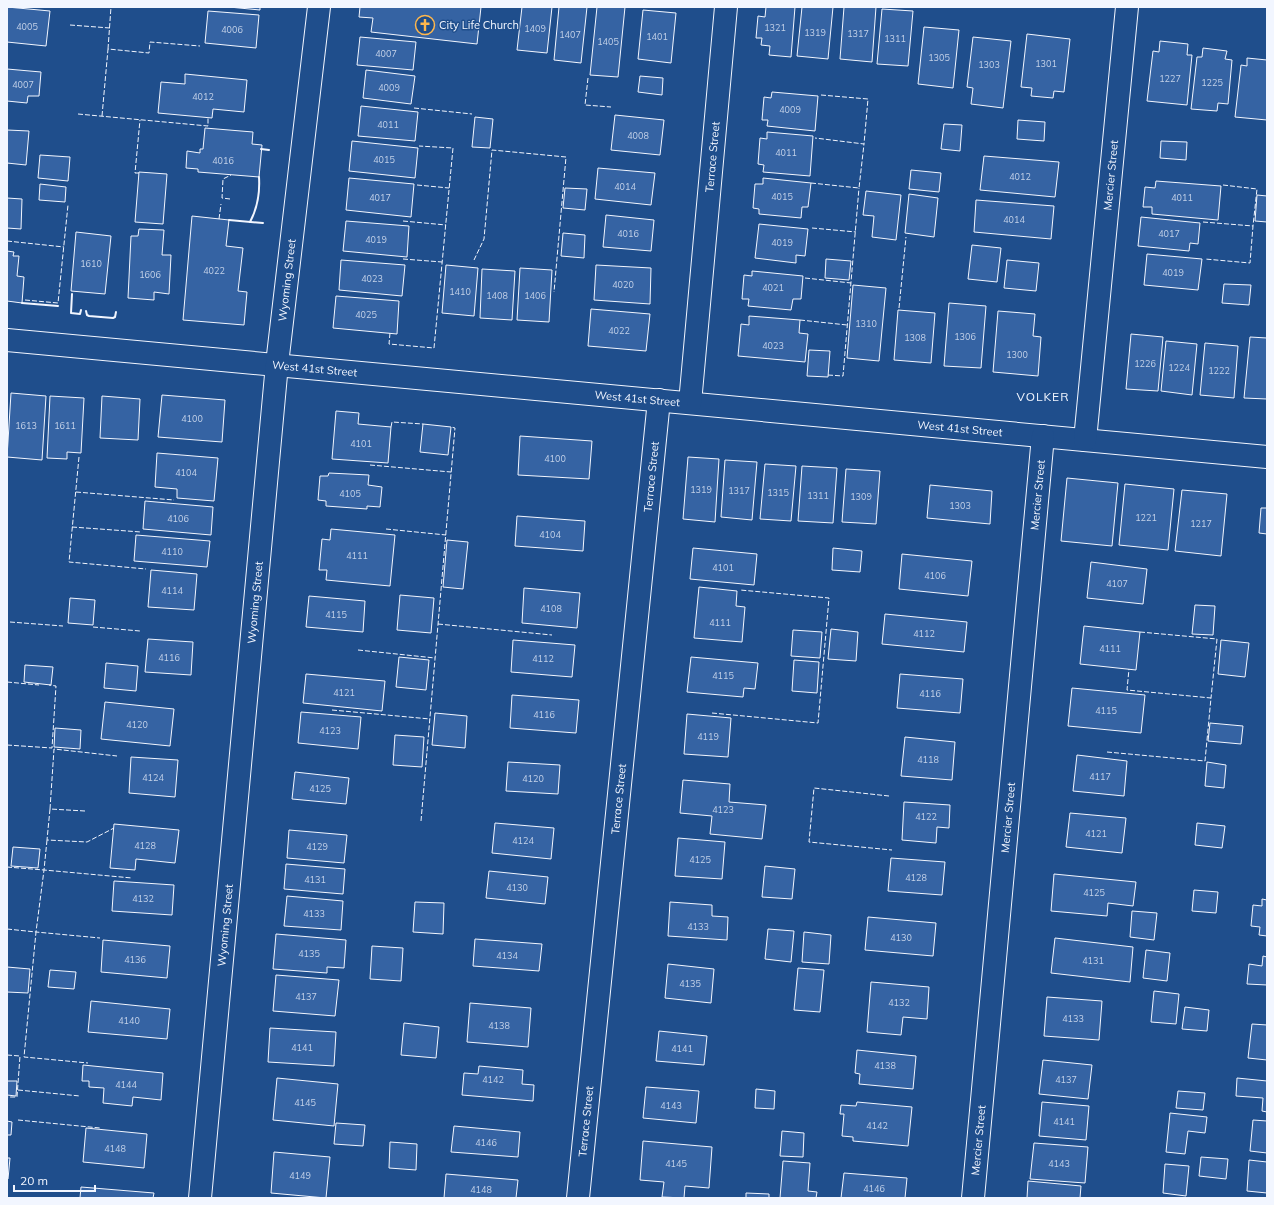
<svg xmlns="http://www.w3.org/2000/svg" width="1274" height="1205" font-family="Mulish,sans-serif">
<rect width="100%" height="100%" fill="#1f4e8c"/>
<g fill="#3563a3" stroke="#f2f6ff">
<path d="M7,7L50,11L46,46L7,42Z"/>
<path d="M229,7H260V10Z"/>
<path d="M360,7H481L477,44L371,32L373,18L359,17Z"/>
<path d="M522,7H552L547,53L517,50Z"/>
<path d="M559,7H587L581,63L554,60Z"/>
<path d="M597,7H625L618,77L590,75Z"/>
<path d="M766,7H795L791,57L769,55L770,46L761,45L762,38H756L758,16L765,17Z"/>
<path d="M802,7H833L828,59L797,56Z"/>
<path d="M844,7H876L872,62L840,59Z"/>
<path d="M882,9L913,11L908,66L877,64Z"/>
<path d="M643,10L676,13L671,63L638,59Z"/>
<path d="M208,11L259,15L256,48L205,43Z"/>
<path d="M924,27L959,30L953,88L918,84Z"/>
<path d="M1027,34L1070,39L1064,92L1054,91L1053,98L1031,96L1032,88L1021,87Z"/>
<path d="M360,37L416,42L413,70L357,65Z"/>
<path d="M973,37L1011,41L1003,108L971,104L973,88L967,87Z"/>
<path d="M1160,41L1188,44L1187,55H1192L1187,105L1147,101L1153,51L1159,52Z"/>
<path d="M1203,48L1227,51L1225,59L1232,60L1228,104L1218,103L1217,111L1191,109L1197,57H1202Z"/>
<path d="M1247,58L1267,60V120L1235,117L1241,65L1247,66Z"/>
<path d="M7,69L41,72L39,96H28L27,103L7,101Z"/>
<path d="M366,70L415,76L411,104L363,98Z"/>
<path d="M185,74L247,80L244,112L213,109L212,118L158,113L161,82L185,84Z"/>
<path d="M640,76L663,78L662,95L638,92Z"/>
<path d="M772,92L818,96L815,131L767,126L768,120H762L764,97L771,98Z"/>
<path d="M361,106L418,112L415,141L358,136Z"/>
<path d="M615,115L664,120L660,155L611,150Z"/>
<path d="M475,117L493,119L490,148L472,147Z"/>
<path d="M1018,120L1045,122L1044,141L1017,139Z"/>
<path d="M944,124L962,125L960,151L941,149Z"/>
<path d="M205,128L253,132L252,144L262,145L259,177L198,172V169L186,168L187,151L200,153V149H203Z"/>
<path d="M7,130L29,131L26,165L7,163Z"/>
<path d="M767,132L813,136L810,176L763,172L764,165L758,164L760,138L767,139Z"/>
<path d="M352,141L418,148L415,178L349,171Z"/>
<path d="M1161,141L1187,142L1186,160L1160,158Z"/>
<path d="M40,155L70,157L68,181L38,178Z"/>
<path d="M984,156L1059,162L1055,197L980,190Z"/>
<path d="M598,168L655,173L651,205L595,199Z"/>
<path d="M911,170L941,173L939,192L909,189Z"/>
<path d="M139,172L167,174L163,224L135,222Z"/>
<path d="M349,178L414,184L411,217L346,210Z"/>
<path d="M763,178L811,183L808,207H802L801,218L759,214V209L753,208L755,184H763Z"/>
<path d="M1156,181L1221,186L1218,220L1152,214V207H1143L1145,187L1155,188Z"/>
<path d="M40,184L66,187L65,202L39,200Z"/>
<path d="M565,188L587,189L585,210L563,208Z"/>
<path d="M866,191L901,195L896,240L872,237L874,216L863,215Z"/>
<path d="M909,194L938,198L934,237L905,233Z"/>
<path d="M1257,195L1267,196V222L1255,221Z"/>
<path d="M7,198L22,199L21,229L7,228Z"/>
<path d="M976,200L1054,206L1051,239L974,232Z"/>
<path d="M606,215L654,220L651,251L603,247Z"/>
<path d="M192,216L229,220L226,246L243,248L238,291L247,292L244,325L183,320Z"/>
<path d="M1141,217L1200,223L1198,244L1190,243L1189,251L1138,246Z"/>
<path d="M346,221L409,226L407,257L343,251Z"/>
<path d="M759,224L808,229L805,256L796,255V263L755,258Z"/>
<path d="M139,229L164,230L162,255H171L169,294L154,292V300L128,298L131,236H138Z"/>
<path d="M76,232L111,236L105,294L71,291Z"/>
<path d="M563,233L585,235L584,258L561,256Z"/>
<path d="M972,245L1001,248L997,282L968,279Z"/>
<path d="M7,251L14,252L13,256H19L17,276L24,277L22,303L7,301Z"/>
<path d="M1147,254L1202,259L1198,290L1144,285Z"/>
<path d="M826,259L851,261L849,280L825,278Z"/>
<path d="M341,260L405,265L402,296L339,290Z"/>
<path d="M1007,260L1039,263L1036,291L1004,288Z"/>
<path d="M446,265L478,268L474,316L442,313Z"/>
<path d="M596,265L651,268L650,304L594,300Z"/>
<path d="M520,268L552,270L549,322L517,320Z"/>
<path d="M482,269L515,271L512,320L480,318Z"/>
<path d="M752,271L803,276L801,299H793L791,310L748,306L749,299H742L744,275L752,276Z"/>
<path d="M1224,284L1251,285L1249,305L1222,303Z"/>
<path d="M853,285L886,288L879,361L847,358Z"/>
<path d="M336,296L399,301L397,334L333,328Z"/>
<path d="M949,303L986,306L981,368L944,366Z"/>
<path d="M591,309L650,314L646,351L588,346Z"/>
<path d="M898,310L935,313L931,363L894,360Z"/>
<path d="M998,311L1035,314L1033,336L1041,337L1038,376L993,372Z"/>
<path d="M749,316L800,320L799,333L808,334L805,362L738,356L741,324L749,325Z"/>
<path d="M1131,334L1163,337L1158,391L1126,389Z"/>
<path d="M1250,337L1267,338V399L1244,398Z"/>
<path d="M1166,341L1197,344L1192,395L1161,391Z"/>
<path d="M1205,343L1238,346L1234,398L1200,395Z"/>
<path d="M809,350L830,351L828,377L807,376Z"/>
<path d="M11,393L46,396L42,460L7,457Z"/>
<path d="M162,395L225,400L222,442L158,437Z"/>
<path d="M50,396L84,398L81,453L67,452V459L47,458Z"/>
<path d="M102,396L140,399L138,440L100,438Z"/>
<path d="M336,411L359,413L358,424L391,427L388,463L332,459Z"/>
<path d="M423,424L451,427L448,455L420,452Z"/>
<path d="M520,436L592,441L589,479L518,475Z"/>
<path d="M157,453L218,458L214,501L177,498V489L155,487Z"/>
<path d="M688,457L719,459L715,522L683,519Z"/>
<path d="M725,460L757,462L752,520L721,517Z"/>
<path d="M765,464L796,466L791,521L760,519Z"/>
<path d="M802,466L837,468L833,523L798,521Z"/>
<path d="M846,469L880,471L876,524L842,522Z"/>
<path d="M329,473L369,475L368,485L382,487L380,507L367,506V509L326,506V501L318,500L320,476H328Z"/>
<path d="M1067,478L1118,483L1112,546L1061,541Z"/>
<path d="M1125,484L1174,489L1168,550L1119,545Z"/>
<path d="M930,485L992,491L990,524L927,518Z"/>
<path d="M1182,490L1227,494L1221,556L1175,551Z"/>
<path d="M145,501L213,507L211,535L143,529Z"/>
<path d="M1261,508H1267V534L1259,533Z"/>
<path d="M517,516L585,521L583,551L515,546Z"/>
<path d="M331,529L395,535L390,586L326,580L327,570H319L322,539L330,540Z"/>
<path d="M136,535L210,541L207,567L134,561Z"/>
<path d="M447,540L468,542L463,589L443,587Z"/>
<path d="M693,548L757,554L754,585L690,579Z"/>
<path d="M833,548L862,551L860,572L832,570Z"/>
<path d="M902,554L972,561L968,596L899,589Z"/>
<path d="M1091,562L1147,569L1143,604L1087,598Z"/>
<path d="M151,570L197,574L194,610L148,607Z"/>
<path d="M699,587L737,591L736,606L745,607L742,642L694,638Z"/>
<path d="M524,588L580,593L577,628L522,623Z"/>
<path d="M400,595L434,598L431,633L397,630Z"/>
<path d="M309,596L365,601L363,632L306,627Z"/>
<path d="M70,598L95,600L93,625L68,623Z"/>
<path d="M1195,605L1215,606L1213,635L1192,634Z"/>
<path d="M885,614L967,622L964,652L882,644Z"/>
<path d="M1084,626L1140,632L1136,670L1080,664Z"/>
<path d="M831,629L858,632L856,661L828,659Z"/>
<path d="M793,630L822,632L820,658L791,656Z"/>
<path d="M148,639L193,642L191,675L145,672Z"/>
<path d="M513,640L575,645L572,677L511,672Z"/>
<path d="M1221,640L1249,643L1245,677L1218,674Z"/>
<path d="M399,657L429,660L426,690L396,687Z"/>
<path d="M691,657L758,663L755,689L744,688L743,697L687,692Z"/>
<path d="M794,660L819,662L817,693L792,691Z"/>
<path d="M106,663L138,666L136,691L104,688Z"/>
<path d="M25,665L53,667L51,685L24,682Z"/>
<path d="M306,674L385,681L382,711L303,703Z"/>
<path d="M900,674L963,679L960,713L897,708Z"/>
<path d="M1072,688L1145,695L1141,733L1068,726Z"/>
<path d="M512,695L579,700L576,733L510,728Z"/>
<path d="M105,702L174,709L170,746L101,739Z"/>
<path d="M301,712L361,717L358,749L298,743Z"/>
<path d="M435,713L467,716L465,748L432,745Z"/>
<path d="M687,714L731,718L728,757L684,754Z"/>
<path d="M1210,723L1243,726L1241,744L1208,741Z"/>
<path d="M55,728L81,730L80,749L54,747Z"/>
<path d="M395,735L424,737L422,767L393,765Z"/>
<path d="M905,737L955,742L952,780L901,776Z"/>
<path d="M1077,755L1127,761L1124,796L1073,791Z"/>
<path d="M131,757L178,760L175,797L129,793Z"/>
<path d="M508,762L560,765L558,794L506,791Z"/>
<path d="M1207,762L1226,765L1224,788L1205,786Z"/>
<path d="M295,772L349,778L346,804L292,799Z"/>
<path d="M683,780L730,784L729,802L766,805L762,839L710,834L712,816L680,813Z"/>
<path d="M904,802L950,805L949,828L937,827L936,843L902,840Z"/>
<path d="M1070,813L1126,818L1122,853L1066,847Z"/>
<path d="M495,823L554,828L551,859L492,853Z"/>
<path d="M1197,823L1225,826L1222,848L1195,845Z"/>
<path d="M114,824L179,830L175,863L136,859L135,870L110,868Z"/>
<path d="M289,830L347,835L344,863L287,858Z"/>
<path d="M678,838L725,842L722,879L675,876Z"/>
<path d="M13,847L40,849L38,868L11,866Z"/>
<path d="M891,858L945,862L942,895L888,891Z"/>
<path d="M286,864L345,869L343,894L284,889Z"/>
<path d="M765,866L795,869L792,899L762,897Z"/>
<path d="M489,871L548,877L545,904L486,898Z"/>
<path d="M1054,874L1136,882L1133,906L1108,903L1107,916L1051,911Z"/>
<path d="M114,881L174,885L172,915L112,911Z"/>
<path d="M1194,890L1218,892L1216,913L1192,911Z"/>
<path d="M287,896L343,901L341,930L284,926Z"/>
<path d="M1262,899L1267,900V936L1259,935L1260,927L1251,926L1253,905L1262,906Z"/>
<path d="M415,902L444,903L443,934L413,932Z"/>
<path d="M670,902L712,905V916L728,917L727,940L668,936Z"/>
<path d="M1132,911L1157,913L1154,940L1130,937Z"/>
<path d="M868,917L936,923L933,956L865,950Z"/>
<path d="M768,929L794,931L791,962L765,959Z"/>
<path d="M804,932L831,935L829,964L802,962Z"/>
<path d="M276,934L346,940L344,968L327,967V973L273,969Z"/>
<path d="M1055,938L1133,947L1130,982L1051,973Z"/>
<path d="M475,939L542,944L539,971L473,966Z"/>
<path d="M103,940L170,946L167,978L101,972Z"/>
<path d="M372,946L403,948L401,981L370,979Z"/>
<path d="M1146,950L1170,953L1167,981L1143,978Z"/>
<path d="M1263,956L1267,957V985L1247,984L1249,964L1262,966Z"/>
<path d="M668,964L714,969L711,1003L665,998Z"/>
<path d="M7,967L30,969L28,993L7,992Z"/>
<path d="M798,968L824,970L820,1012L794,1010Z"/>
<path d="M50,970L76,972L74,989L48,987Z"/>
<path d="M276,975L339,980L335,1016L273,1011Z"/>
<path d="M871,982L929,987L927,1019L903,1017L901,1035L867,1032Z"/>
<path d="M1154,991L1179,994L1176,1024L1151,1022Z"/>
<path d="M1047,997L1102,1001L1099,1040L1044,1036Z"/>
<path d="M91,1001L170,1009L167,1039L88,1032Z"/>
<path d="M470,1003L531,1008L528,1047L467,1042Z"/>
<path d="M1185,1007L1209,1010L1207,1031L1182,1029Z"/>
<path d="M404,1023L439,1027L436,1058L401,1055Z"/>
<path d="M1252,1024L1267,1025V1060L1248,1058Z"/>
<path d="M270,1028L336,1032L334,1066L268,1062Z"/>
<path d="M659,1031L707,1036L704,1065L656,1061Z"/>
<path d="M857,1050L916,1056L913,1089L859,1084L860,1074L855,1073Z"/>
<path d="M1043,1060L1092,1065L1088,1099L1039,1094Z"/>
<path d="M83,1065L163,1073L161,1100L133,1097L132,1106L103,1103L104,1088L89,1087V1081H82Z"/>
<path d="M479,1066L523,1070L522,1084L534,1085L533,1101L462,1095L464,1073L478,1074Z"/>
<path d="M277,1078L338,1084L334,1126L273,1120Z"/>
<path d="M1237,1078L1267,1081V1112L1262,1111L1263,1098L1236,1096Z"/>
<path d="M7,1081H17L16,1096L7,1095Z"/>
<path d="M646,1087L699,1091L696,1123L643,1118Z"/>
<path d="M756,1089L775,1091L774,1109L755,1108Z"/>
<path d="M1178,1091L1205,1093L1203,1110L1176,1108Z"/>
<path d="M857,1102L912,1107L908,1146L853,1141V1137L842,1136L844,1114H840L841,1105L856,1106Z"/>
<path d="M1042,1102L1089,1106L1086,1140L1039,1136Z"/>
<path d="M1170,1113L1207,1117L1205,1133L1188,1131L1185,1154L1166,1152Z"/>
<path d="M1253,1120L1267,1121V1153L1250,1151Z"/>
<path d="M7,1121L12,1122L11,1135H7Z"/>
<path d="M336,1123L365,1125L363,1146L334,1144Z"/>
<path d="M454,1126L520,1132L518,1157L451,1152Z"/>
<path d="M86,1128L147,1134L144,1168L83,1162Z"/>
<path d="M782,1131L804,1133L803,1157L780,1156Z"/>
<path d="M643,1141L712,1147L709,1188L685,1186L684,1198L662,1197L664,1182L640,1180Z"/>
<path d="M390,1142L417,1144L416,1170L389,1168Z"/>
<path d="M1034,1143L1088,1147L1085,1183L1030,1179Z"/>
<path d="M274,1152L330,1157L326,1198L271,1193Z"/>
<path d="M1201,1157L1228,1159L1226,1179L1199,1176Z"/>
<path d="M7,1158H10L8,1179L7,1178Z"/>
<path d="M1249,1160L1267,1162V1193L1247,1191Z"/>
<path d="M783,1161L810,1163L808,1191L817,1192L816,1198H780Z"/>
<path d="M1165,1164L1189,1166L1186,1196L1163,1193Z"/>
<path d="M844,1173L907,1178L905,1198H841Z"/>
<path d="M446,1174L518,1180L516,1198H444Z"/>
<path d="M1028,1181L1081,1186L1080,1198H1027Z"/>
<path d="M81,1187L154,1193L153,1198H80Z"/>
<path d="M746,1193L769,1194V1198H746Z"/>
</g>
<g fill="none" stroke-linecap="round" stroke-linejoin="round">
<g stroke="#f2f6ff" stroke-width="24">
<g id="street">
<path id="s1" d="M7,340L1267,457"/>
<path id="s2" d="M690,403L726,7"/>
<path id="s3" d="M1085,440L1127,7"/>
<path id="s4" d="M200,1198L277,364L319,7"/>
<path id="s5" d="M578,1198L659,400"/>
<path id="s6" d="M973,1198L1043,436"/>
</g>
</g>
<use href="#street" stroke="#1f4e8c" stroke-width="22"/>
<g stroke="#f2f6ff" stroke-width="1" stroke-dasharray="5 2" stroke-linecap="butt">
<path d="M70,25L110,28"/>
<path d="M108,49L111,7"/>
<path d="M588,78L585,105L611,107"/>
<path d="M821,95L868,99L864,144"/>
<path d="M414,108L472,114"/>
<path d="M78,114L208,126V118"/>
<path d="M102,116L108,49L149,53L150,42L200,46"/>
<path d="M139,173H135L140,120"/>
<path d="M811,183L859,188L864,144L815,138"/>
<path d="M417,185L449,188"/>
<path d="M1223,185L1257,189L1253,226"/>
<path d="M230,199L222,198L223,179L231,175"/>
<path d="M219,219L221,204"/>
<path d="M403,221L446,225"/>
<path d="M1203,222L1253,226L1250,263L1205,259"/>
<path d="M812,228L856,232"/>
<path d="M7,241L64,247"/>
<path d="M403,259L442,262"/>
<path d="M474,260L484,239L492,150L566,157L554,292"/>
<path d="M805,278L851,283"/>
<path d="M25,300L58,303L68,205"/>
<path d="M899,308L906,237"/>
<path d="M800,320L847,325"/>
<path d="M390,333L389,344L434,348L453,148L419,146"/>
<path d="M828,375L843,376L859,188"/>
<path d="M391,427L392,422L423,424"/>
<path d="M79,457L69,562L146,569"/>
<path d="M370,465L451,472"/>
<path d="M76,492L174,500"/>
<path d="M72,527L141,532"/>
<path d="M386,529L446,535"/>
<path d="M10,622L63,626"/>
<path d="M438,624L552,635"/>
<path d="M93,627L140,631"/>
<path d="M1140,632L1217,639L1211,698"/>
<path d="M358,650L435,658"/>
<path d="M7,682L39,685"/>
<path d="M332,710L430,719"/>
<path d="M712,713L818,723L829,598L740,590"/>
<path d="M7,745L52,748L56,686L49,685"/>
<path d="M1107,752L1205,761L1211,698L1127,690L1129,669"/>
<path d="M889,796L814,788L809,842L892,850"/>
<path d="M50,809L47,840L87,842L114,828"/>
<path d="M85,811L50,809L54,749L117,756"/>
<path d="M421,821L455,428L451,427"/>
<path d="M47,840L44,870L132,878"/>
<path d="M7,867L44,870L36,932L100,938"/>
<path d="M7,929L36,932L24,1057L88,1063"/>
<path d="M7,1055L20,1056L17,1097H7"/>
<path d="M18,1090L80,1096"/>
<path d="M18,1120L100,1128"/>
</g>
<g stroke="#f2f6ff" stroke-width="2">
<path d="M261,149L269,150"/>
<path d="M229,220L263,223"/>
<path d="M250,222C258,207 260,193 259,177"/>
<path d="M72,294L71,313L80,314L81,310"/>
<path d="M22,303L58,306"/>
<path d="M86,311L87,315L89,316L113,318L115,317L116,312"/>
</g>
</g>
<defs>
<g id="church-ring" transform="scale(1)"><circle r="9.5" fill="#1f4e8c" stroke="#ffb74d" stroke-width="1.5"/><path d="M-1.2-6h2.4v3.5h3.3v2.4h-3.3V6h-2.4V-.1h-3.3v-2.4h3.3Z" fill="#ffb74d"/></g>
</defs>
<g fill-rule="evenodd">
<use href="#church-ring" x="425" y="25"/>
</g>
<g text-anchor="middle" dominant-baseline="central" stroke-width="3" stroke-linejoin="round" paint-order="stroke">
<g font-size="9" fill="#c3d1e8">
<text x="27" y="26">4005</text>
<text x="775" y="27">1321</text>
<text x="535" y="28">1409</text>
<text x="232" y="29">4006</text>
<text x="815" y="32">1319</text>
<text x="858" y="33">1317</text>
<text x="570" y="34">1407</text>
<text x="657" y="36">1401</text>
<text x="895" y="38">1311</text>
<text x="608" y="41">1405</text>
<text x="386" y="53">4007</text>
<text x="939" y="57">1305</text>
<text x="1046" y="63">1301</text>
<text x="989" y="64">1303</text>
<text x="1170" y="78">1227</text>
<text x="1212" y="82">1225</text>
<text x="23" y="84">4007</text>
<text x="389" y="87">4009</text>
<text x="203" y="96">4012</text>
<text x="790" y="109">4009</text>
<text x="388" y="124">4011</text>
<text x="638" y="135">4008</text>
<text x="786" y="152">4011</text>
<text x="384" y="159">4015</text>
<text x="223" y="160">4016</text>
<text x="1020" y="176">4012</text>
<text x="625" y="186">4014</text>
<text x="782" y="196">4015</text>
<text x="380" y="197">4017</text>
<text x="1182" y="197">4011</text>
<text x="1014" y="219">4014</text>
<text x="628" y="233">4016</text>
<text x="1169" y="233">4017</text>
<text x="376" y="239">4019</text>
<text x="782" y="242">4019</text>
<text x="91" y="263">1610</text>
<text x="214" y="270">4022</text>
<text x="1173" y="272">4019</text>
<text x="150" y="274">1606</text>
<text x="372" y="278">4023</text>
<text x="623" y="284">4020</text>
<text x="773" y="287">4021</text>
<text x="460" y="291">1410</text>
<text x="497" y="295">1408</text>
<text x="535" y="295">1406</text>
<text x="366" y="314">4025</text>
<text x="866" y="323">1310</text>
<text x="619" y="330">4022</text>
<text x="965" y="336">1306</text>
<text x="915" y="337">1308</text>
<text x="773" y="345">4023</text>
<text x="1017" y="354">1300</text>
<text x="1145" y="363">1226</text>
<text x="1179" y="367">1224</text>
<text x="1219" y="370">1222</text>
<text x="192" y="418">4100</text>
<text x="26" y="425">1613</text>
<text x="65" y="425">1611</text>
<text x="361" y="443">4101</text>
<text x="555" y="458">4100</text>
<text x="186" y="472">4104</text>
<text x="701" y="489">1319</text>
<text x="739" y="490">1317</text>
<text x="778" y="492">1315</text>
<text x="350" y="493">4105</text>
<text x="818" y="495">1311</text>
<text x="861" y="496">1309</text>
<text x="960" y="505">1303</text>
<text x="1146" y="517">1221</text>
<text x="178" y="518">4106</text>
<text x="1201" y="523">1217</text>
<text x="550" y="534">4104</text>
<text x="172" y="551">4110</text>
<text x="357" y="555">4111</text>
<text x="723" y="567">4101</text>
<text x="935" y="575">4106</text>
<text x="1117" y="583">4107</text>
<text x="172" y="590">4114</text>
<text x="551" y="608">4108</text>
<text x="336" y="614">4115</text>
<text x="720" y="622">4111</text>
<text x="924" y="633">4112</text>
<text x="1110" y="648">4111</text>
<text x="169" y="657">4116</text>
<text x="543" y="658">4112</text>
<text x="723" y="675">4115</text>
<text x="344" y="692">4121</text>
<text x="930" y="693">4116</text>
<text x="1106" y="710">4115</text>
<text x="544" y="714">4116</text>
<text x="137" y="724">4120</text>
<text x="330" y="730">4123</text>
<text x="708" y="736">4119</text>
<text x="928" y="759">4118</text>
<text x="1100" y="776">4117</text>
<text x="153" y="777">4124</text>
<text x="533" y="778">4120</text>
<text x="320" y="788">4125</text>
<text x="723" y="809">4123</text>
<text x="926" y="816">4122</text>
<text x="1096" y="833">4121</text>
<text x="523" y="840">4124</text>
<text x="145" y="845">4128</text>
<text x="317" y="846">4129</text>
<text x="700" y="859">4125</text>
<text x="916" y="877">4128</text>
<text x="315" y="879">4131</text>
<text x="517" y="887">4130</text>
<text x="1094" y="892">4125</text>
<text x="143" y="898">4132</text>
<text x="314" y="913">4133</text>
<text x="698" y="926">4133</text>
<text x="901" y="937">4130</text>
<text x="309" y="953">4135</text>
<text x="507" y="955">4134</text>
<text x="135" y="959">4136</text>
<text x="1093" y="960">4131</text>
<text x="690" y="983">4135</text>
<text x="306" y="996">4137</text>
<text x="899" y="1002">4132</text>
<text x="1073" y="1018">4133</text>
<text x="129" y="1020">4140</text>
<text x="499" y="1025">4138</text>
<text x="302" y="1047">4141</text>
<text x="682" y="1048">4141</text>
<text x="885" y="1065">4138</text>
<text x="493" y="1079">4142</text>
<text x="1066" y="1079">4137</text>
<text x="126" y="1084">4144</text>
<text x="305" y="1102">4145</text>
<text x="671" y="1105">4143</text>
<text x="1064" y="1121">4141</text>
<text x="877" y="1125">4142</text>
<text x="486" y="1142">4146</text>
<text x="115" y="1148">4148</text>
<text x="676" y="1163">4145</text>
<text x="1059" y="1163">4143</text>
<text x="300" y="1175">4149</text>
<text x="874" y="1188">4146</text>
<text x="481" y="1189">4148</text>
</g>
<g font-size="11" fill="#f2f6ff" stroke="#1f4e8c" text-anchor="start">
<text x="439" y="25">City Life Church</text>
</g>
<g font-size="11" fill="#f2f6ff" stroke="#1f4e8c">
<text stroke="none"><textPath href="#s2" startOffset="247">Terrace Street</textPath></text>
<text stroke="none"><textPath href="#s3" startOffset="266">Mercier Street</textPath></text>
<text stroke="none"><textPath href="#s4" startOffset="922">Wyoming Street</textPath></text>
<text stroke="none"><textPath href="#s1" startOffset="309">West 41st Street</textPath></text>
<text stroke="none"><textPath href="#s1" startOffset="633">West 41st Street</textPath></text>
<text stroke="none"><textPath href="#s1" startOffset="957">West 41st Street</textPath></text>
<text stroke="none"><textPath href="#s5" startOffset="725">Terrace Street</textPath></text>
<text stroke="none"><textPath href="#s6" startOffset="706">Mercier Street</textPath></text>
<text stroke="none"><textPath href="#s4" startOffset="598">Wyoming Street</textPath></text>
<text stroke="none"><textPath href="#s5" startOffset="401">Terrace Street</textPath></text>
<text stroke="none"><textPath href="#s6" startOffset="382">Mercier Street</textPath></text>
<text stroke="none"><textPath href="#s4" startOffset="274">Wyoming Street</textPath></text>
<text stroke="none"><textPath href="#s5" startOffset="77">Terrace Street</textPath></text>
<text stroke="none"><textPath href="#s6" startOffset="58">Mercier Street</textPath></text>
</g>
<g font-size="12" letter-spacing="1" fill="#f2f6ff" stroke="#1f4e8c">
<text x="1043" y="396">VOLKER</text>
</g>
</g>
<rect width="1274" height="1205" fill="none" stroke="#f2f6ff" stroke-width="16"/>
<path d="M14 1185v6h81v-6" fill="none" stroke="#f2f6ff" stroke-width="2"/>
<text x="20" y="1185" font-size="12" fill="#f2f6ff" stroke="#1f4e8c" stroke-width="3" paint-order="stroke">20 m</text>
</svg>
